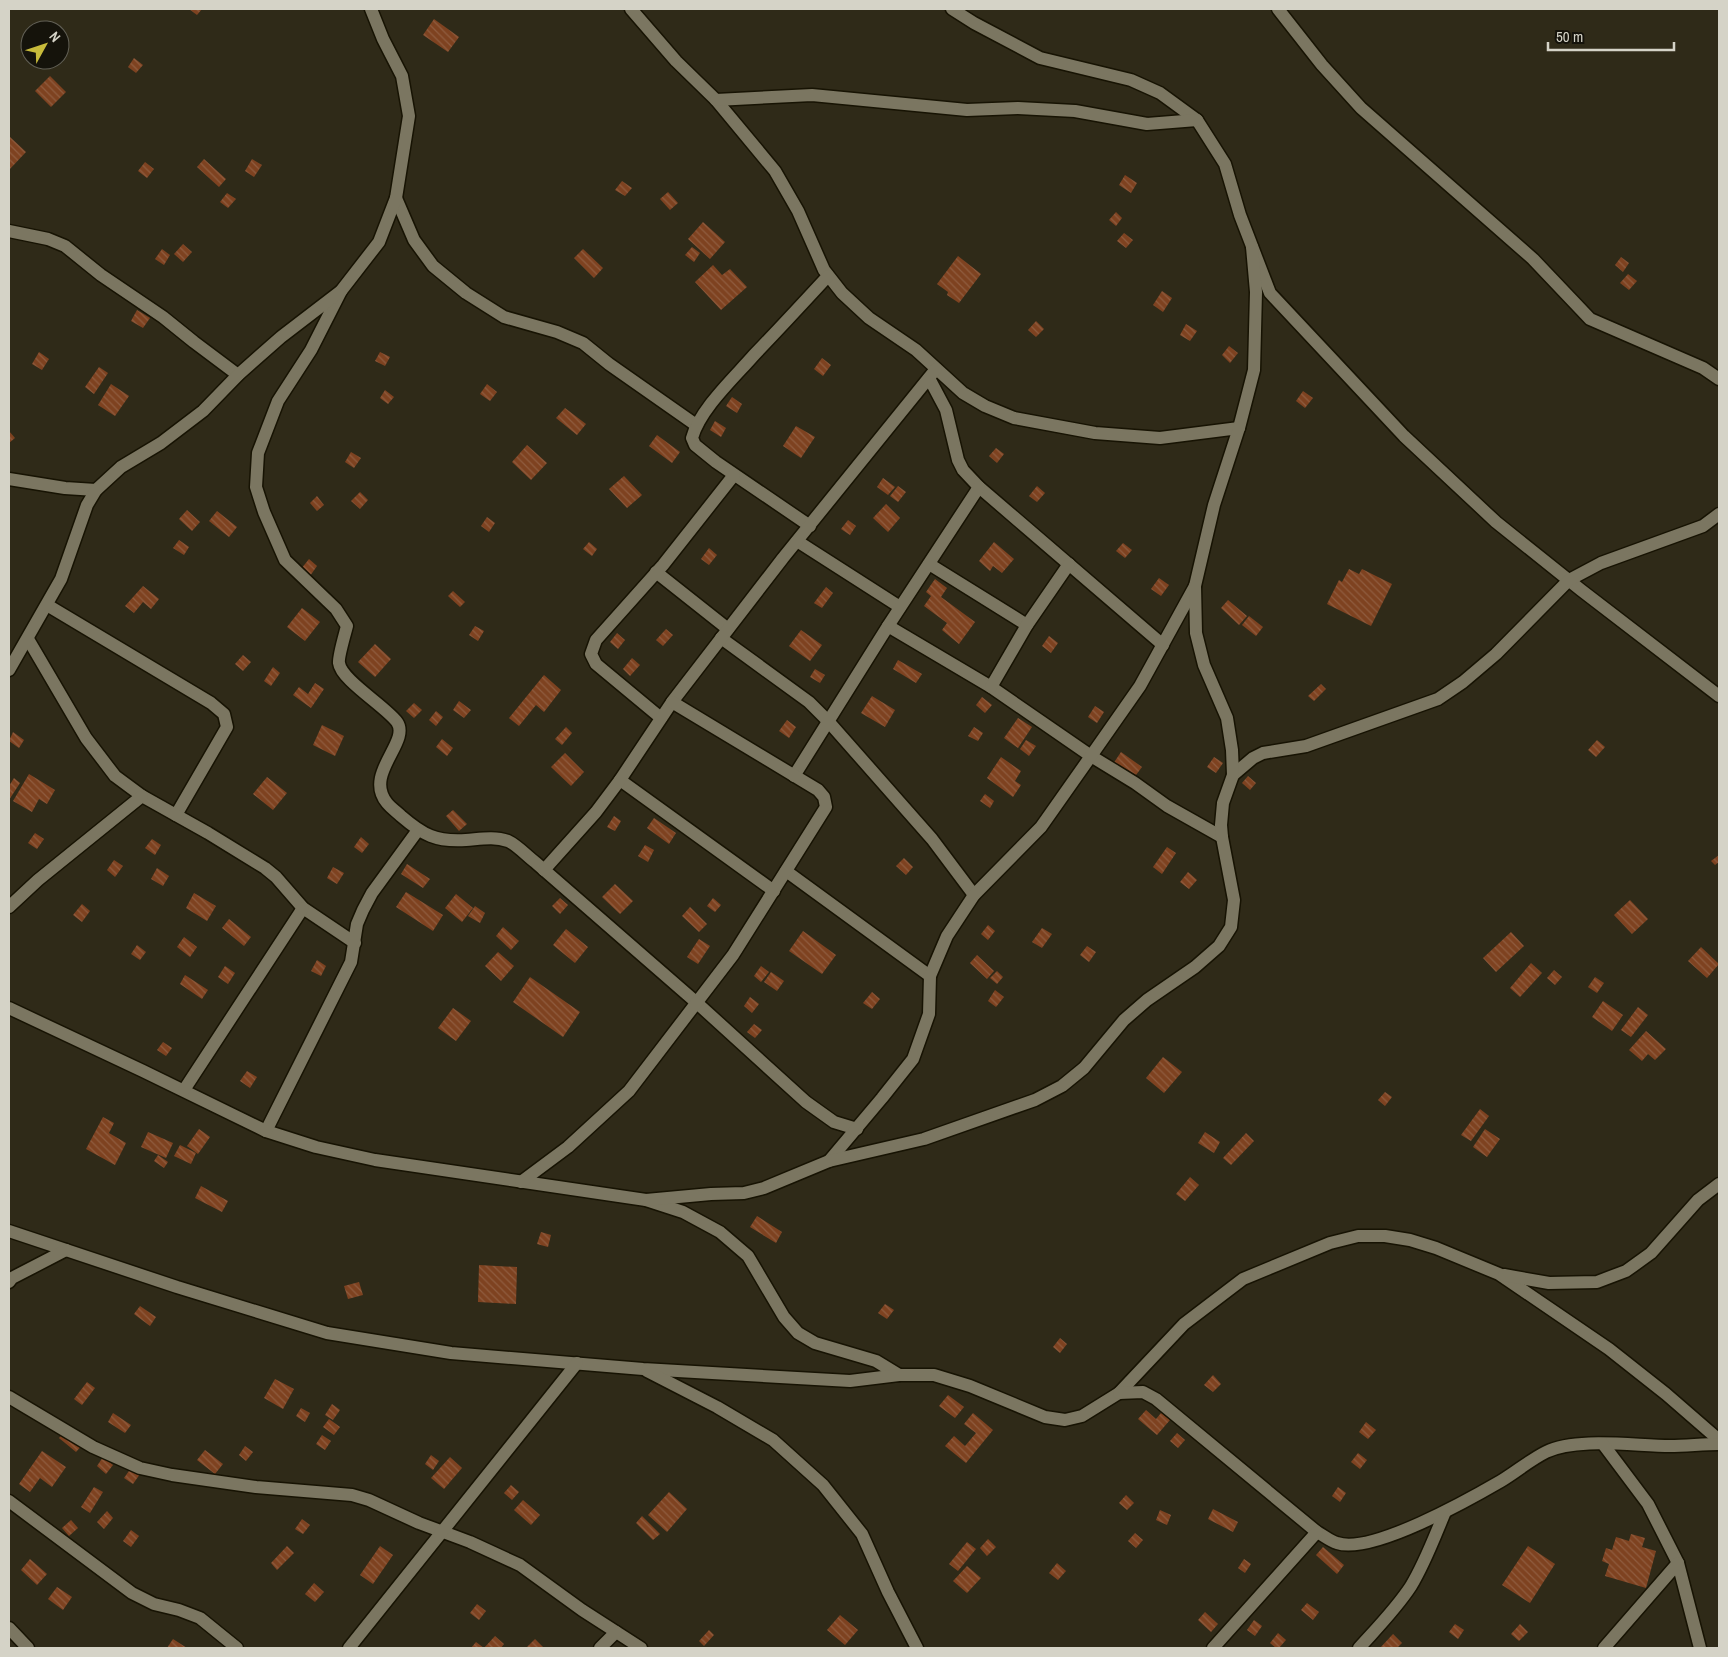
<svg xmlns="http://www.w3.org/2000/svg" width="1728" height="1657" font-family="'Archivo Narrow',sans-serif">
<defs>
<pattern id="building-back-hatch" width="6" height="6" patternUnits="userSpaceOnUse" patternTransform="scale(1.25)"><rect width="6" height="6" fill="#7e4220"/><path d="M-1 5l2 2M0 0l6 6M5-1l2 2" fill="none" stroke="#8f5c3f"/></pattern>
</defs>
<rect width="100%" height="100%" fill="#2f2a18"/>
<g fill="url(#building-back-hatch)">
<path d="M189,9H202L197,15Z"/>
<path d="M434,19L459,37L448,52L423,35Z"/>
<path d="M134,58L143,65L136,73L128,67Z"/>
<path d="M50,76L66,92L51,107L35,91Z"/>
<path d="M9,136L26,152L9,170Z"/>
<path d="M204,159L226,179L219,187L197,167Z"/>
<path d="M252,159L262,165L254,177L245,171Z"/>
<path d="M145,162L154,169L147,178L138,171Z"/>
<path d="M1125,175L1137,183L1131,193L1119,185Z"/>
<path d="M622,181L632,188L625,196L615,190Z"/>
<path d="M668,192L678,203L670,210L660,199Z"/>
<path d="M227,193L236,199L228,208L220,202Z"/>
<path d="M1116,212L1122,218L1116,226L1109,220Z"/>
<path d="M703,222L725,242L710,259L688,239Z"/>
<path d="M1124,233L1133,240L1126,248L1117,241Z"/>
<path d="M183,244L192,252L183,262L174,254Z"/>
<path d="M692,247L700,253L694,262L685,255Z"/>
<path d="M162,249L170,255L164,265L155,259Z"/>
<path d="M583,249L603,268L594,278L574,258Z"/>
<path d="M958,256L981,274L959,303L947,295L948,292L937,284Z"/>
<path d="M1621,257L1629,263L1623,272L1615,265Z"/>
<path d="M713,265L722,275L730,269L747,287L721,310L695,282Z"/>
<path d="M1628,274L1637,281L1629,290L1620,283Z"/>
<path d="M1162,291L1172,298L1163,312L1153,305Z"/>
<path d="M137,310L150,318L143,328L131,321Z"/>
<path d="M1036,321L1044,329L1036,337L1028,330Z"/>
<path d="M1186,324L1197,331L1190,341L1180,335Z"/>
<path d="M1229,346L1238,353L1230,363L1222,355Z"/>
<path d="M39,352L49,359L42,370L32,364Z"/>
<path d="M380,352L390,357L385,366L375,361Z"/>
<path d="M822,358L831,365L823,376L814,369Z"/>
<path d="M99,367L108,373L94,394L85,387Z"/>
<path d="M111,384L129,396L115,416L98,405Z"/>
<path d="M487,384L497,392L490,401L480,394Z"/>
<path d="M385,390L394,397L388,404L380,398Z"/>
<path d="M1303,391L1313,398L1305,408L1296,401Z"/>
<path d="M732,397L742,404L737,413L726,406Z"/>
<path d="M565,408L586,424L577,435L556,418Z"/>
<path d="M715,421L726,428L721,437L710,430Z"/>
<path d="M796,426L815,437L801,458L783,446Z"/>
<path d="M9,431L15,438L9,443Z"/>
<path d="M657,435L680,452L672,463L649,446Z"/>
<path d="M527,445L547,463L531,480L512,462Z"/>
<path d="M996,448L1004,454L997,463L989,456Z"/>
<path d="M351,452L361,458L354,468L345,462Z"/>
<path d="M624,476L642,495L627,508L609,489Z"/>
<path d="M883,478L895,487L888,495L877,487Z"/>
<path d="M898,486L906,492L898,502L890,496Z"/>
<path d="M1037,486L1045,493L1037,502L1029,496Z"/>
<path d="M360,492L368,500L360,509L351,501Z"/>
<path d="M317,496L324,505L317,511L310,503Z"/>
<path d="M886,504L900,518L888,532L873,518Z"/>
<path d="M187,510L200,522L192,531L179,519Z"/>
<path d="M217,511L237,527L229,537L209,521Z"/>
<path d="M487,517L495,523L489,532L481,526Z"/>
<path d="M848,520L856,526L850,535L841,529Z"/>
<path d="M179,540L189,547L184,555L173,548Z"/>
<path d="M589,542L597,549L592,556L583,549Z"/>
<path d="M994,542L1014,559L1002,573L993,566L990,571L979,561Z"/>
<path d="M1123,543L1132,550L1125,558L1116,551Z"/>
<path d="M709,548L717,555L709,565L701,559Z"/>
<path d="M309,559L317,566L310,576L301,569Z"/>
<path d="M1349,569L1359,574L1362,569L1392,584L1371,626L1327,604L1339,580L1342,582Z"/>
<path d="M1159,578L1169,585L1161,596L1151,589Z"/>
<path d="M935,579L947,588L941,597L975,622L959,644L942,630L947,623L924,606L931,596L926,592Z"/>
<path d="M143,586L159,599L151,609L143,602L134,613L125,606Z"/>
<path d="M826,587L833,593L822,608L814,603Z"/>
<path d="M453,591L465,602L460,607L448,596Z"/>
<path d="M1228,600L1247,616L1239,625L1221,608Z"/>
<path d="M302,608L320,622L305,641L287,627Z"/>
<path d="M1249,616L1263,627L1256,636L1242,625Z"/>
<path d="M475,626L484,631L478,641L469,635Z"/>
<path d="M666,629L673,635L663,646L656,640Z"/>
<path d="M801,630L822,645L810,661L789,646Z"/>
<path d="M617,633L625,640L618,649L610,642Z"/>
<path d="M1049,636L1058,643L1051,653L1042,646Z"/>
<path d="M375,644L391,659L375,677L358,662Z"/>
<path d="M243,655L251,662L243,671L235,664Z"/>
<path d="M632,658L640,665L630,676L623,669Z"/>
<path d="M898,660L922,674L916,683L893,669Z"/>
<path d="M273,667L280,673L271,686L264,681Z"/>
<path d="M815,669L825,675L820,683L810,677Z"/>
<path d="M544,675L561,690L544,712L536,705L519,726L509,718Z"/>
<path d="M315,683L324,689L311,708L293,695L299,687L308,694Z"/>
<path d="M1321,684L1326,689L1314,701L1308,696Z"/>
<path d="M872,696L895,710L885,727L861,713Z"/>
<path d="M982,697L992,705L985,713L976,705Z"/>
<path d="M459,701L471,710L464,718L453,710Z"/>
<path d="M414,703L422,710L414,718L406,711Z"/>
<path d="M1095,706L1104,712L1097,723L1088,717Z"/>
<path d="M436,711L443,717L436,726L429,720Z"/>
<path d="M1018,718L1032,727L1018,748L1004,738Z"/>
<path d="M787,720L796,727L789,738L779,731Z"/>
<path d="M322,725L344,736L335,756L313,745Z"/>
<path d="M566,727L572,733L562,745L555,739Z"/>
<path d="M974,727L983,733L978,741L968,736Z"/>
<path d="M13,732L24,740L19,748L9,741Z"/>
<path d="M442,739L453,748L447,756L436,747Z"/>
<path d="M1026,740L1036,746L1029,756L1020,749Z"/>
<path d="M1597,740L1605,747L1596,757L1588,750Z"/>
<path d="M1121,752L1142,767L1133,779L1113,764Z"/>
<path d="M565,753L584,772L571,786L551,767Z"/>
<path d="M1001,757L1021,771L1015,781L1021,785L1013,797L987,778Z"/>
<path d="M1214,757L1223,763L1216,773L1207,767Z"/>
<path d="M29,774L55,790L47,804L39,799L32,812L13,801Z"/>
<path d="M1248,776L1256,783L1250,790L1242,783Z"/>
<path d="M267,777L287,793L273,810L253,794Z"/>
<path d="M14,778L20,783L9,800V786Z"/>
<path d="M985,794L994,801L990,808L980,801Z"/>
<path d="M453,810L467,824L459,831L446,816Z"/>
<path d="M614,816L621,821L615,831L607,827Z"/>
<path d="M654,818L676,833L669,844L647,828Z"/>
<path d="M35,833L44,839L37,849L28,843Z"/>
<path d="M361,837L369,844L362,853L354,847Z"/>
<path d="M152,839L161,845L155,855L145,848Z"/>
<path d="M645,845L654,850L648,862L638,856Z"/>
<path d="M1167,847L1176,853L1162,874L1153,867Z"/>
<path d="M1719,855V862L1715,865L1711,861Z"/>
<path d="M904,858L913,867L906,875L896,866Z"/>
<path d="M114,860L123,866L115,877L107,870Z"/>
<path d="M407,864L430,879L423,888L401,874Z"/>
<path d="M333,867L344,873L337,884L327,878Z"/>
<path d="M157,868L169,876L163,886L151,879Z"/>
<path d="M1188,872L1197,880L1189,889L1180,882Z"/>
<path d="M615,884L633,901L620,914L602,897Z"/>
<path d="M406,892L443,915L433,931L396,907Z"/>
<path d="M194,893L216,906L207,921L186,908Z"/>
<path d="M456,894L473,908L462,922L445,908Z"/>
<path d="M560,898L568,905L560,914L552,906Z"/>
<path d="M713,898L721,905L715,912L707,906Z"/>
<path d="M1630,900L1648,919L1632,934L1614,915Z"/>
<path d="M82,904L90,911L82,922L73,915Z"/>
<path d="M475,906L485,913L480,923L468,916Z"/>
<path d="M690,907L707,924L699,932L682,916Z"/>
<path d="M229,919L251,937L244,946L222,928Z"/>
<path d="M988,925L995,931L988,940L981,934Z"/>
<path d="M503,927L519,941L511,950L496,936Z"/>
<path d="M1042,928L1052,934L1042,948L1032,942Z"/>
<path d="M566,929L588,947L575,963L553,945Z"/>
<path d="M803,931L836,955L822,974L789,951Z"/>
<path d="M1511,932L1524,946L1496,972L1483,958Z"/>
<path d="M184,937L197,947L190,957L177,947Z"/>
<path d="M699,939L710,946L698,964L687,957Z"/>
<path d="M137,945L146,952L140,960L131,954Z"/>
<path d="M1087,946L1096,952L1089,962L1080,955Z"/>
<path d="M1701,947L1719,964L1707,978L1688,961Z"/>
<path d="M498,952L514,966L501,981L485,966Z"/>
<path d="M977,955L994,971L987,979L970,963Z"/>
<path d="M317,960L326,966L321,976L311,971Z"/>
<path d="M1531,963L1542,973L1520,997L1510,988Z"/>
<path d="M225,966L235,973L228,984L218,977Z"/>
<path d="M761,966L769,972L761,982L754,976Z"/>
<path d="M1554,970L1562,977L1555,985L1547,978Z"/>
<path d="M997,971L1003,977L997,984L990,978Z"/>
<path d="M771,972L784,981L777,991L764,982Z"/>
<path d="M185,975L208,990L202,999L180,984Z"/>
<path d="M530,977L580,1012L563,1037L513,1002Z"/>
<path d="M1595,977L1604,983L1597,993L1588,987Z"/>
<path d="M995,990L1004,997L996,1007L988,1001Z"/>
<path d="M872,992L880,999L872,1009L863,1003Z"/>
<path d="M750,997L759,1004L752,1013L744,1006Z"/>
<path d="M1603,1001L1623,1015L1612,1031L1592,1017Z"/>
<path d="M1638,1007L1648,1015L1631,1037L1621,1030Z"/>
<path d="M453,1008L471,1021L456,1041L438,1028Z"/>
<path d="M754,1024L762,1030L755,1038L747,1032Z"/>
<path d="M1646,1031L1666,1049L1655,1060L1648,1054L1642,1061L1629,1050Z"/>
<path d="M163,1042L172,1048L166,1056L157,1050Z"/>
<path d="M1163,1057L1182,1072L1164,1093L1146,1078Z"/>
<path d="M247,1071L257,1077L250,1088L240,1081Z"/>
<path d="M1385,1092L1392,1097L1385,1106L1378,1100Z"/>
<path d="M1480,1109L1489,1116L1471,1141L1461,1135Z"/>
<path d="M103,1117L114,1123L109,1133L126,1143L115,1165L86,1149Z"/>
<path d="M199,1129L210,1137L198,1154L187,1146Z"/>
<path d="M1485,1129L1500,1139L1487,1157L1473,1147Z"/>
<path d="M148,1132L173,1143L166,1158L141,1147Z"/>
<path d="M1205,1132L1220,1142L1214,1153L1198,1143Z"/>
<path d="M1246,1133L1254,1141L1231,1165L1223,1158Z"/>
<path d="M180,1145L196,1153L191,1164L174,1156Z"/>
<path d="M158,1155L168,1162L164,1168L154,1161Z"/>
<path d="M1190,1177L1199,1185L1185,1201L1176,1194Z"/>
<path d="M201,1186L228,1201L222,1212L195,1198Z"/>
<path d="M757,1216L782,1232L776,1243L750,1227Z"/>
<path d="M541,1232L551,1235L548,1247L537,1244Z"/>
<path d="M479,1265L517,1267L516,1304L478,1302Z"/>
<path d="M359,1282L363,1295L348,1299L344,1286Z"/>
<path d="M885,1304L894,1310L887,1319L878,1313Z"/>
<path d="M140,1306L156,1317L150,1326L134,1314Z"/>
<path d="M1060,1338L1067,1344L1060,1353L1053,1347Z"/>
<path d="M1213,1375L1221,1384L1213,1392L1204,1385Z"/>
<path d="M275,1379L294,1389L283,1409L264,1398Z"/>
<path d="M87,1382L95,1388L82,1405L74,1399Z"/>
<path d="M948,1395L964,1407L955,1418L939,1406Z"/>
<path d="M332,1404L340,1410L333,1420L325,1415Z"/>
<path d="M301,1408L310,1413L305,1422L296,1416Z"/>
<path d="M1146,1410L1156,1419L1161,1413L1170,1420L1157,1435L1138,1419Z"/>
<path d="M113,1413L131,1425L125,1433L108,1422Z"/>
<path d="M973,1413L993,1430L966,1463L945,1446L954,1436L965,1446L976,1433L964,1424Z"/>
<path d="M329,1419L340,1427L334,1435L323,1427Z"/>
<path d="M1366,1422L1376,1430L1368,1439L1359,1432Z"/>
<path d="M67,1429L84,1443L76,1452L59,1438Z"/>
<path d="M1177,1433L1185,1440L1178,1448L1170,1441Z"/>
<path d="M322,1435L331,1441L325,1450L316,1444Z"/>
<path d="M245,1446L253,1452L246,1461L239,1455Z"/>
<path d="M205,1450L223,1464L215,1474L197,1460Z"/>
<path d="M42,1451L66,1467L52,1487L40,1478L30,1492L19,1484Z"/>
<path d="M1358,1453L1367,1460L1360,1469L1351,1462Z"/>
<path d="M431,1455L439,1461L433,1470L425,1464Z"/>
<path d="M103,1457L113,1465L106,1474L97,1466Z"/>
<path d="M450,1457L462,1468L444,1489L431,1478Z"/>
<path d="M136,1461L145,1467L133,1484L124,1478Z"/>
<path d="M511,1485L519,1492L512,1500L504,1493Z"/>
<path d="M94,1487L103,1492L90,1513L81,1507Z"/>
<path d="M1338,1487L1346,1493L1340,1502L1332,1496Z"/>
<path d="M669,1492L687,1509L667,1532L648,1515Z"/>
<path d="M1126,1495L1134,1503L1127,1510L1119,1503Z"/>
<path d="M523,1500L540,1515L531,1525L514,1510Z"/>
<path d="M1213,1509L1238,1522L1233,1532L1208,1519Z"/>
<path d="M1160,1510L1171,1515L1167,1525L1156,1520Z"/>
<path d="M107,1511L113,1518L104,1529L97,1522Z"/>
<path d="M642,1516L660,1534L653,1540L636,1523Z"/>
<path d="M302,1519L310,1525L303,1534L295,1529Z"/>
<path d="M71,1520L78,1528L69,1536L62,1528Z"/>
<path d="M131,1530L139,1536L131,1547L123,1541Z"/>
<path d="M1135,1533L1143,1540L1136,1548L1128,1541Z"/>
<path d="M1631,1534L1645,1538L1642,1547L1656,1551L1646,1588L1605,1576L1609,1564L1602,1561L1606,1548L1612,1550L1616,1537L1629,1541Z"/>
<path d="M988,1539L996,1547L987,1556L980,1548Z"/>
<path d="M967,1542L976,1549L958,1571L949,1564Z"/>
<path d="M287,1546L294,1553L277,1570L271,1563Z"/>
<path d="M380,1546L393,1555L373,1584L360,1575Z"/>
<path d="M1528,1546L1555,1564L1530,1603L1502,1585Z"/>
<path d="M1323,1547L1344,1565L1337,1574L1316,1555Z"/>
<path d="M30,1559L47,1574L37,1585L21,1570Z"/>
<path d="M1244,1559L1251,1564L1245,1573L1238,1568Z"/>
<path d="M1057,1563L1066,1571L1058,1580L1049,1573Z"/>
<path d="M967,1566L981,1578L967,1593L953,1581Z"/>
<path d="M314,1583L324,1592L315,1602L305,1594Z"/>
<path d="M57,1587L72,1597L63,1610L48,1599Z"/>
<path d="M1307,1603L1319,1612L1313,1620L1301,1610Z"/>
<path d="M477,1604L486,1611L479,1620L470,1613Z"/>
<path d="M1205,1612L1218,1624L1211,1632L1198,1620Z"/>
<path d="M840,1615L858,1630L845,1645L827,1630Z"/>
<path d="M1254,1620L1262,1626L1255,1636L1247,1630Z"/>
<path d="M1455,1624L1464,1630L1458,1639L1449,1632Z"/>
<path d="M1520,1624L1528,1632L1519,1641L1511,1634Z"/>
<path d="M709,1630L714,1635L704,1646L699,1641Z"/>
<path d="M1278,1633L1286,1640L1279,1648H1276L1270,1643Z"/>
<path d="M1393,1634L1402,1643L1397,1648H1380Z"/>
<path d="M495,1636L504,1644L501,1648H471L476,1642L484,1648Z"/>
<path d="M173,1639L187,1648H167Z"/>
<path d="M535,1639L544,1648H526Z"/>
</g>
<g fill="none" stroke-linecap="round" stroke-linejoin="round">
<g stroke="#171303" stroke-width="15">
<g id="minor">
<path d="M631,9L676,61L716,100L775,171L798,211L824,270L842,293L869,318L916,350L963,393L985,406L1014,418L1095,433L1160,438L1239,428"/>
<path d="M952,9L974,23L1040,58L1131,80L1160,93L1197,120L1225,164L1240,215L1270,293L1404,436L1496,522L1581,590L1719,696"/>
<path d="M1278,9L1322,65L1361,108L1533,259L1590,319L1703,368L1719,379"/>
<path d="M716,100L812,95L967,110L1018,108L1075,111L1147,124L1197,120"/>
<path d="M396,198L414,240L433,266L466,293L504,317L557,332L583,343L609,364L696,425"/>
<path d="M9,231L48,239L65,246L101,275L163,317L194,342L238,375"/>
<path d="M341,291L311,350L278,401L258,453L256,487L264,512L285,560L336,609L347,626C345,634 338,657 339,663C341,680 385,706 397,722C411,742 363,774 387,803C391,808 397,812 401,816C423,835 436,842 466,840C480,839 494,836 508,841C517,845 527,856 535,862L697,1003L806,1102L834,1122L857,1129"/>
<path d="M929,378L946,410L958,460L963,470L979,487L1163,645"/>
<path d="M9,479L65,488L96,490"/>
<path d="M810,526L716,462L695,445L692,438C700,409 734,378 754,355C779,329 804,302 828,276"/>
<path d="M797,541L900,607"/>
<path d="M929,564L1027,625"/>
<path d="M656,572L728,629"/>
<path d="M47,605L211,703L224,714L227,727L176,815"/>
<path d="M888,626L991,687L1091,756L1135,783L1167,806L1222,837"/>
<path d="M721,638L809,702L828,721L932,839L974,895"/>
<path d="M28,639L86,738L115,776L142,796L208,833L265,868L276,877L303,908L355,943"/>
<path d="M9,670L61,579L87,505L96,490L121,467L161,443L203,411L238,375L281,337L341,291L379,242L396,198L409,116L402,76L383,39L371,9"/>
<path d="M991,687L1027,625L1069,564"/>
<path d="M661,718L596,664L591,654L596,640L663,565L734,475"/>
<path d="M1233,775L1253,758L1263,753L1306,746L1438,699L1463,682L1496,654L1569,580L1601,563L1703,526L1719,514"/>
<path d="M794,776L888,626L979,487"/>
<path d="M620,780L774,891"/>
<path d="M544,870L596,812L620,780L672,702L783,558L936,369"/>
<path d="M786,871L930,976"/>
<path d="M9,907L38,880L142,796"/>
<path d="M9,1008L143,1071L266,1131L316,1147L375,1160L646,1200L683,1212L720,1232L748,1256L784,1317L798,1333L815,1343L876,1361L899,1375"/>
<path d="M184,1090L303,908"/>
<path d="M266,1131L351,962L357,924L363,910L372,893L418,830"/>
<path d="M829,1161L882,1098L913,1059L929,1014L930,976L947,936L974,895L1041,827L1091,756L1140,686L1195,586"/>
<path d="M521,1182L568,1147L629,1091L733,955L826,807L824,797L818,790L672,702"/>
<path d="M646,1200L711,1194L744,1193L764,1188L829,1161L924,1139L1035,1100L1062,1086L1084,1068L1124,1020L1147,1000L1195,967L1219,946L1231,927L1234,900L1222,837L1221,825L1223,803L1233,775L1232,750L1227,718L1204,665L1196,633L1195,586L1214,505L1239,428L1254,370L1256,292L1252,247"/>
<path d="M9,1231L177,1287L327,1333L451,1353L643,1369L850,1381L899,1375H934L970,1386L1045,1417L1065,1420L1082,1416L1119,1393L1184,1324L1243,1279L1330,1243L1358,1236H1385L1410,1240L1436,1248L1499,1274L1609,1349L1666,1394L1719,1440"/>
<path d="M1504,1275L1549,1283L1597,1282L1626,1271L1651,1253L1698,1200L1719,1184"/>
<path d="M9,1282L12,1278L66,1250"/>
<path d="M647,1371L717,1407L773,1440L823,1485L862,1534L888,1592L917,1648"/>
<path d="M1119,1393L1143,1392L1156,1399L1317,1532C1323,1535 1330,1541 1337,1543C1371,1555 1470,1499 1501,1481C1516,1472 1530,1460 1546,1452C1577,1437 1635,1446 1670,1446C1686,1446 1703,1444 1719,1444"/>
<path d="M9,1397L93,1447L140,1468L172,1475L256,1487L352,1495L369,1500L419,1523L470,1542L520,1565L582,1610L641,1648"/>
<path d="M1603,1444L1648,1504L1678,1563L1700,1648"/>
<path d="M9,1501L132,1593L154,1604L179,1610L200,1618L237,1648"/>
<path d="M9,1628L28,1648"/>
<path d="M349,1648L577,1363"/>
<path d="M600,1648L616,1632"/>
<path d="M1213,1648L1317,1532"/>
<path d="M1359,1648C1377,1628 1396,1609 1411,1586C1425,1563 1434,1538 1445,1512"/>
<path d="M1604,1648L1678,1563"/>
</g>
</g>
<use href="#minor" stroke="#7b7661" stroke-width="12"/>
</g>
<rect width="1728" height="1657" fill="none" stroke="#d5d3c7" stroke-width="20"/>
<g transform="translate(45 45) rotate(50)"><circle r="24" fill="#15130b" stroke="#626056"/>
<path d="M0-4L9 19L0 12L-9 19Z" fill="#c8bb3b"/>
<text y="-8" font-size="14" font-weight="bold" text-anchor="middle" fill="#d5d3c7">N</text>
</g>
<path d="M1548 42v8h126v-8" fill="none" stroke="#d5d3c7" stroke-width="2.5"/>
<text x="1556" y="42" font-size="15" fill="#d5d3c7" stroke="#15130b" stroke-width="4" paint-order="stroke">50 m</text>
</svg>
